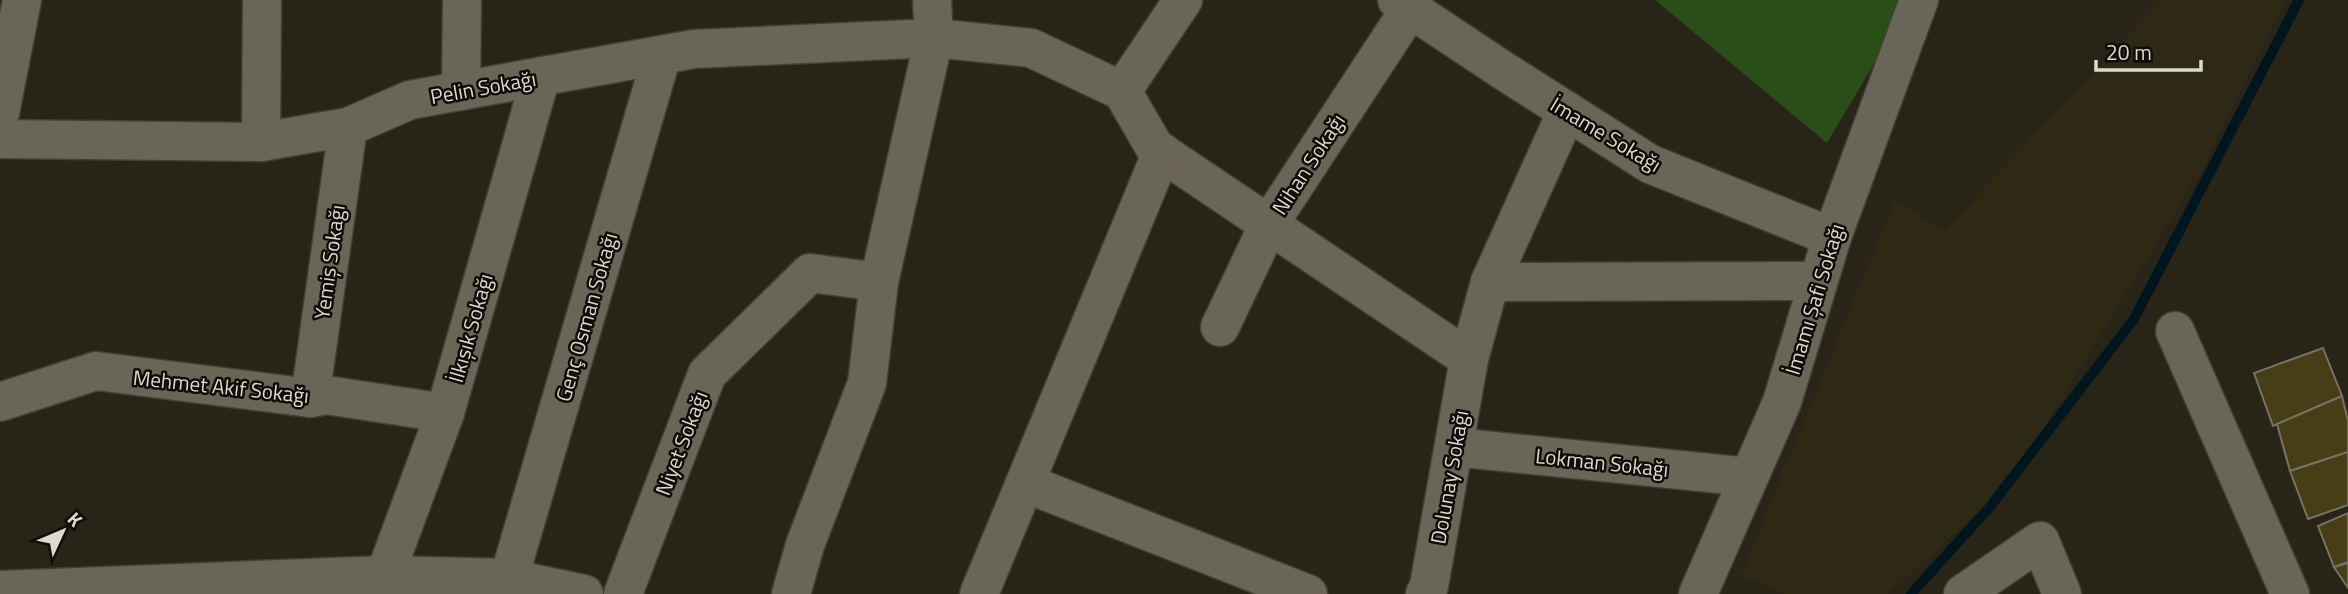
<svg xmlns="http://www.w3.org/2000/svg" width="2348" height="594" viewBox="0 0 2348 594" font-family="'Titillium Web',sans-serif">
<style>
.built{fill:#2e2915}
.green{fill:#2a4e18}
.lines{fill:none;stroke-linecap:round;stroke-linejoin:round}
.stream{stroke:#00161f;stroke-width:10}
.building{fill:#473d16;stroke:#767363;stroke-width:2}
.street-casing{stroke:#413e34;stroke-width:41}
.secondary-casing{stroke:#413e34;stroke-width:41}
.street{stroke:#6a6657;stroke-width:38}
.secondary{stroke:#6a6657;stroke-width:38}
.labels{text-anchor:middle;dominant-baseline:central;stroke-width:5;stroke-linejoin:round;paint-order:stroke}
.street-label{font-size:21px;fill:#dbd9d0;stroke:#0f0d08}
</style>
<rect width="100%" height="100%" fill="#282417"/>
<!-- built -->
<path class="built" d="M2162 0H2285L2200 172 2010 483 1888 594H1784L1741 575 1895 200 1944 231Z"/>
<!-- green -->
<path class="green" d="M1655 0H1912L1827 143Z"/>
<g class="lines">
<!-- stream -->
<path class="stream" d="M1911 594 1989 508 2134 319 2299 0"/>
</g>
<!-- building -->
<g class="building">
<path d="M2323 348 2342 396 2273 426 2254 373Z"/>
<path d="M2342 396 2348 421V452L2290 471 2277 424Z"/>
<path d="M2348 452V505L2308 519 2290 471Z"/>
<path d="M2348 513V562L2334 567 2318 526Z"/>
<path d="M2348 563V588L2334 567Z"/>
</g>
<g class="lines">
<defs>
<g id="street">
<path d="M1397 0 1504 71 1650 164 1832 237"/>
<path d="M461 91 462 0"/>
<path d="M1122 91 1183 0"/>
<path d="M0 113 22 0"/>
<path d="M0 139 261 142 348 127 410 100 694 49 934 38 932 0"/>
<path d="M261 142 262 0"/>
<path d="M1490 282 1567 111"/>
<path d="M1220 327 1269 224 1410 9"/>
<path d="M2175 331 2290 594"/>
<path d="M310 398 348 127"/>
<path d="M0 402 96 371 310 398 326 395 445 413"/>
<path d="M1454 447 1749 477"/>
<path d="M1025 483 1308 594"/>
<path d="M385 575 445 413 541 76"/>
<path d="M509 578 662 55"/>
<path d="M623 594 707 374 810 273 879 282"/>
<path d="M791 594 805 545 867 383 879 282 934 38 1031 48 1122 91 1155 148 1469 359 1490 282 1818 281"/>
<path d="M979 594 1162 152"/>
<path d="M1425 594 1429 586 1469 359"/>
<path d="M1698 594 1782 402 1832 237 1919 0"/>
<path d="M1963 594 2040 541 2062 594"/>
</g>
<path id="secondary" d="M0 590 385 575 509 578 584 594"/>
</defs>
<!-- street casing -->
<use href="#street" class="street-casing"/>
<!-- secondary casing -->
<use href="#secondary" class="secondary-casing"/>
<!-- street -->
<use href="#street" class="street"/>
<!-- secondary -->
<use href="#secondary" class="secondary"/>
</g>
<g class="labels">
<!-- street labels -->
<g class="street-label">
<text transform="translate(483 87) rotate(-10)">Pelin Sokağı</text>
<text transform="translate(1606 134) rotate(31)">İmame Sokağı</text>
<text transform="translate(1308 164) rotate(-57)">Nihan Sokağı</text>
<text transform="translate(329 262) rotate(-82)">Yemiş Sokağı</text>
<text transform="translate(1814 299) rotate(-73)">İmamı Şafi Sokağı</text>
<text transform="translate(586 317) rotate(-74)">Genç Osman Sokağı</text>
<text transform="translate(470 328) rotate(-74)">İlkışık Sokağı</text>
<text transform="translate(221 386) rotate(6)">Mehmet Akif Sokağı</text>
<text transform="translate(681 443) rotate(-69)">Niyet Sokağı</text>
<text transform="translate(1602 462) rotate(6)">Lokman Sokağı</text>
<text transform="translate(1449 477) rotate(-80)">Dolunay Sokağı</text>
</g>
</g>
<!-- north arrow -->
<g transform="translate(63 531) rotate(46)" stroke="#0f0d08" stroke-width="5" paint-order="stroke">
<path d="M0-5L12 26L0 18L-12 26Z" fill="#dbd9d0"/>
<text y="-10" font-size="19" font-weight="bold" text-anchor="middle" fill="#dbd9d0">K</text>
</g>
<!-- scale -->
<path d="M2096 60v10h105v-10" fill="none" stroke="#dbd9d0" stroke-width="3.5"/>
<text x="2106" y="60" font-size="21" fill="#dbd9d0" stroke="#0f0d08" stroke-width="5" paint-order="stroke">20 m</text>
</svg>
